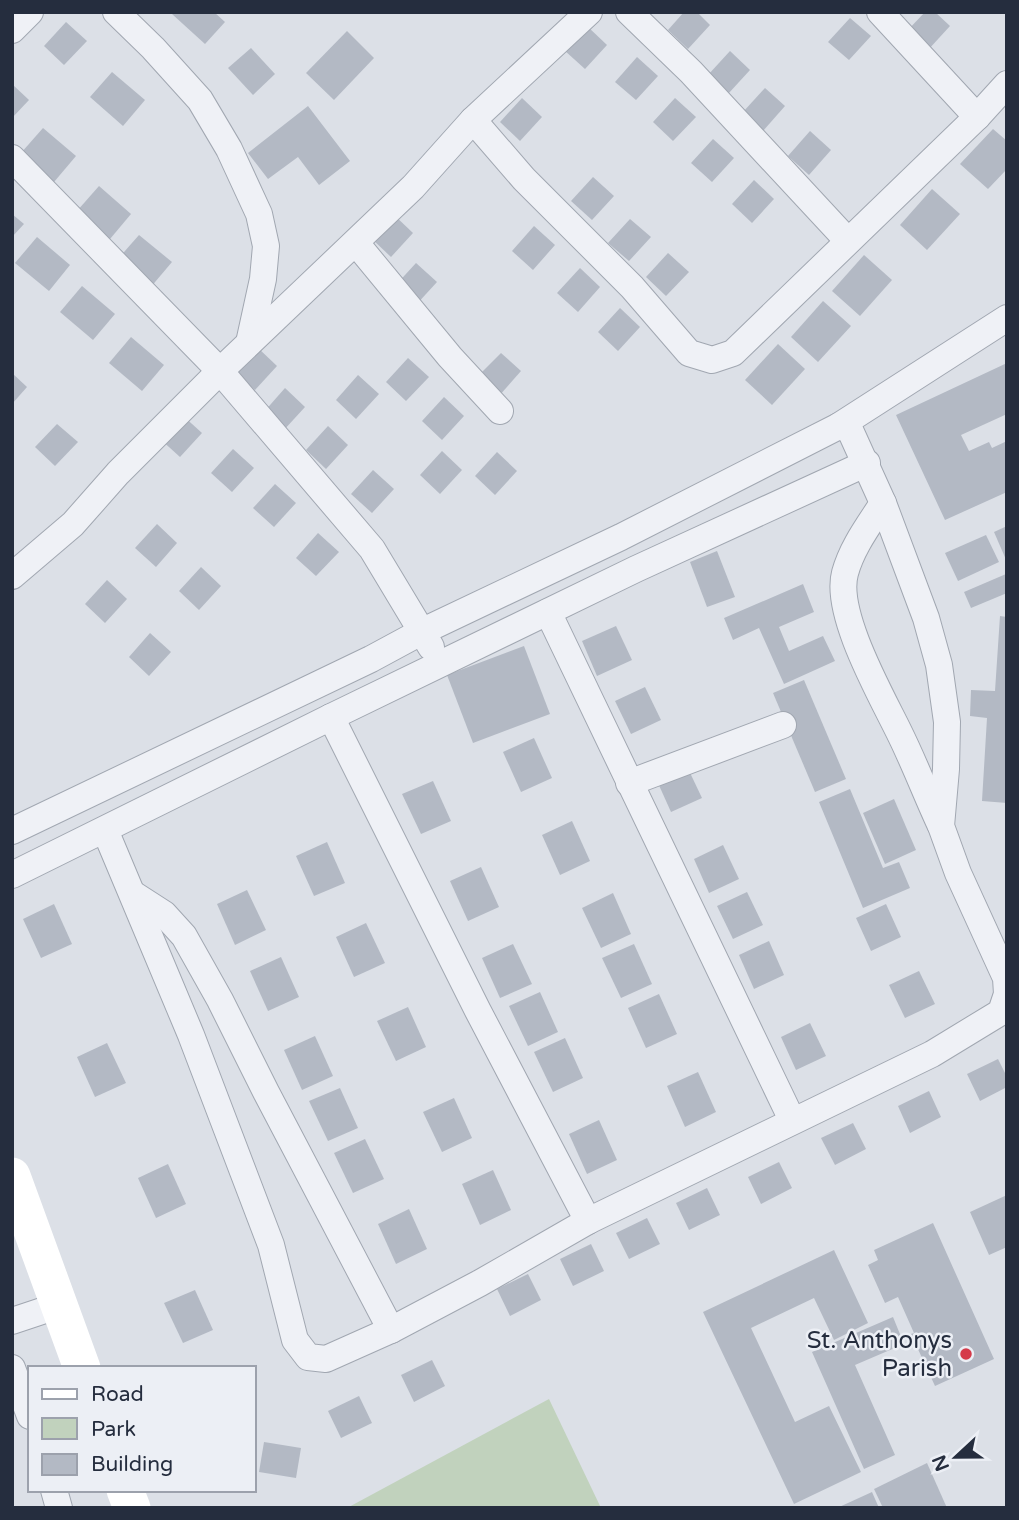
<svg xmlns="http://www.w3.org/2000/svg" width="1019" height="1520" viewBox="0 0 1019 1520" font-family="'Varela Round',sans-serif">
<style>
.green{fill:#c1d2bd}
.building{fill:#b3b9c4}
.lines{fill:none;stroke-linecap:round;stroke-linejoin:round}
.street-casing{stroke:#a1a7b1;stroke-width:28}
.street{stroke:#eff1f6;stroke-width:26}
.secondary{stroke:#fff;stroke-width:37}
.poi-dot{fill:#d53949;stroke:#eceff5;stroke-width:2.5}
.labels{text-anchor:middle;dominant-baseline:central;stroke-width:5;stroke-linejoin:round;paint-order:stroke}
.poi-label{font-size:24px;fill:#252d3e;stroke:#eceff5;text-anchor:end}
</style>
<rect width="100%" height="100%" fill="#dce0e7"/>
<!-- green -->
<path class="green" d="M549 1399 601 1508H347Z"/>
<!-- building -->
<g class="building">
<path d="M173 12H214L225 22 205 44 172 14Z"/>
<path d="M684 12H697L710 25 688 49 668 30Z"/>
<path d="M925 12H935L950 26 928 50 907 31Z"/>
<path d="M850 18 871 36 849 60 828 42Z"/>
<path d="M66 22 87 41 64 65 44 46Z"/>
<path d="M587 26 607 45 585 69 564 50Z"/>
<path d="M347 31 374 58 334 100 306 73Z"/>
<path d="M251 48 275 74 253 95 228 68Z"/>
<path d="M730 51 750 70 728 94 708 75Z"/>
<path d="M637 57 658 76 636 100 615 82Z"/>
<path d="M112 72 145 100 123 126 90 97Z"/>
<path d="M12 84 29 100 12 118Z"/>
<path d="M765 88 785 106 763 131 743 112Z"/>
<path d="M522 98 542 117 520 141 500 122Z"/>
<path d="M675 98 696 117 673 141 653 122Z"/>
<path d="M308 106 350 161 319 185 298 157 268 179 248 153Z"/>
<path d="M43 128 76 156 54 182 21 153Z"/>
<path d="M993 129 1007 141V169L988 189 960 164Z"/>
<path d="M810 131 831 150 809 175 788 156Z"/>
<path d="M713 139 734 158 712 182 691 163Z"/>
<path d="M593 177 614 196 592 220 571 201Z"/>
<path d="M754 180 774 199 752 223 732 204Z"/>
<path d="M99 186 131 214 110 239 77 211Z"/>
<path d="M932 189 960 214 927 250 900 225Z"/>
<path d="M12 214 24 224 12 237Z"/>
<path d="M393 214 413 233 391 257 371 238Z"/>
<path d="M630 219 651 237 629 261 608 243Z"/>
<path d="M534 226 555 245 533 270 512 251Z"/>
<path d="M139 235 172 262 150 288 117 260Z"/>
<path d="M37 237 70 265 49 291 15 263Z"/>
<path d="M668 253 689 272 666 296 646 277Z"/>
<path d="M864 255 892 280 860 316 832 291Z"/>
<path d="M416 263 437 282 415 306 394 287Z"/>
<path d="M580 268 600 287 578 312 557 293Z"/>
<path d="M82 286 115 314 93 340 60 312Z"/>
<path d="M823 301 851 326 818 362 791 337Z"/>
<path d="M620 308 640 327 618 351 598 332Z"/>
<path d="M131 337 164 365 142 391 109 363Z"/>
<path d="M778 344 805 369 772 405 745 380Z"/>
<path d="M257 347 277 366 255 390 234 371Z"/>
<path d="M501 353 521 371 499 396 478 376Z"/>
<path d="M408 358 429 377 406 401 386 382Z"/>
<path d="M1007 363V414L961 435 969 451 989 442 992 448 1007 441V492L945 520 896 415Z"/>
<path d="M12 373 27 387 12 404Z"/>
<path d="M358 375 379 394 356 419 336 400Z"/>
<path d="M285 388 305 407 283 431 263 413Z"/>
<path d="M444 397 464 416 442 440 422 421Z"/>
<path d="M181 414 202 433 180 457 159 438Z"/>
<path d="M57 424 78 442 55 466 35 447Z"/>
<path d="M328 426 348 445 326 469 306 450Z"/>
<path d="M233 449 254 468 232 492 211 473Z"/>
<path d="M442 451 462 470 440 494 420 475Z"/>
<path d="M497 452 517 471 495 495 475 476Z"/>
<path d="M373 470 394 489 372 513 351 494Z"/>
<path d="M275 484 296 503 274 527 253 508Z"/>
<path d="M157 524 177 543 156 567 135 548Z"/>
<path d="M1007 526V562L994 532Z"/>
<path d="M318 533 339 552 316 576 296 558Z"/>
<path d="M986 535 999 562 958 581 945 553Z"/>
<path d="M717 551 735 597 707 607 690 562Z"/>
<path d="M201 567 221 586 199 610 179 591Z"/>
<path d="M1006 574 1007 593 971 608 964 592Z"/>
<path d="M107 580 127 599 105 623 85 604Z"/>
<path d="M803 584 814 612 779 627 789 651 823 636 835 661 784 684 759 628 733 640 724 618Z"/>
<path d="M1000 616 1007 617V803L982 801 987 718 970 716 971 690 995 691Z"/>
<path d="M616 626 632 660 597 676 582 641Z"/>
<path d="M150 633 171 652 149 676 129 657Z"/>
<path d="M524 646 550 714 473 743 447 675Z"/>
<path d="M804 680 846 779 815 792 773 693Z"/>
<path d="M645 687 661 720 631 734 615 701Z"/>
<path d="M534 738 552 778 521 792 503 752Z"/>
<path d="M683 758 702 798 671 812 653 772Z"/>
<path d="M433 781 451 821 421 834 402 794Z"/>
<path d="M850 789 883 868 899 862 910 888 863 908 819 802Z"/>
<path d="M894 799 916 850 885 864 863 813Z"/>
<path d="M572 821 590 861 560 875 542 835Z"/>
<path d="M327 842 345 883 314 896 296 856Z"/>
<path d="M723 845 739 879 709 893 694 859Z"/>
<path d="M481 867 499 907 468 921 450 881Z"/>
<path d="M247 890 266 930 235 945 217 904Z"/>
<path d="M747 892 763 925 733 939 717 906Z"/>
<path d="M613 893 631 934 601 948 582 908Z"/>
<path d="M54 904 72 944 41 958 23 919Z"/>
<path d="M886 904 901 937 871 951 856 918Z"/>
<path d="M366 923 385 963 354 977 336 937Z"/>
<path d="M769 941 784 975 754 989 739 955Z"/>
<path d="M513 944 532 984 500 998 482 958Z"/>
<path d="M634 944 652 984 621 998 602 958Z"/>
<path d="M281 957 299 997 268 1011 250 971Z"/>
<path d="M919 971 935 1004 905 1018 889 985Z"/>
<path d="M540 992 558 1032 528 1046 509 1006Z"/>
<path d="M659 994 677 1034 646 1048 628 1008Z"/>
<path d="M408 1007 426 1047 396 1061 377 1021Z"/>
<path d="M810 1023 826 1056 796 1070 781 1037Z"/>
<path d="M315 1036 333 1076 302 1090 284 1050Z"/>
<path d="M565 1038 583 1078 553 1092 534 1052Z"/>
<path d="M107 1043 126 1083 95 1097 77 1057Z"/>
<path d="M998 1059 1007 1077V1087L980 1101 967 1074Z"/>
<path d="M698 1072 716 1112 685 1127 667 1086Z"/>
<path d="M340 1088 358 1128 328 1141 309 1101Z"/>
<path d="M929 1091 941 1117 910 1133 898 1106Z"/>
<path d="M454 1098 472 1138 442 1152 423 1112Z"/>
<path d="M599 1120 617 1160 587 1174 569 1134Z"/>
<path d="M853 1123 866 1149 835 1165 821 1138Z"/>
<path d="M365 1139 384 1179 353 1193 334 1153Z"/>
<path d="M779 1162 792 1188 761 1204 748 1177Z"/>
<path d="M168 1164 186 1204 156 1218 138 1178Z"/>
<path d="M493 1170 511 1210 480 1225 462 1184Z"/>
<path d="M707 1188 720 1215 689 1230 676 1203Z"/>
<path d="M1007 1195V1247L989 1255 970 1212Z"/>
<path d="M409 1209 427 1249 396 1264 378 1224Z"/>
<path d="M647 1218 660 1244 629 1259 616 1233Z"/>
<path d="M933 1223 994 1359 935 1386 911 1334 914 1333 898 1297 885 1303 868 1265 878 1260 874 1250Z"/>
<path d="M591 1244 604 1271 573 1286 560 1259Z"/>
<path d="M834 1250 868 1323 834 1340 814 1298 751 1328 795 1422 829 1406 861 1472 794 1504 703 1312Z"/>
<path d="M528 1274 541 1300 510 1316 497 1289Z"/>
<path d="M195 1290 213 1330 183 1343 164 1303Z"/>
<path d="M893 1317 904 1344 855 1365 895 1455 864 1469 812 1352Z"/>
<path d="M432 1360 445 1386 414 1402 401 1375Z"/>
<path d="M359 1396 372 1423 341 1438 328 1411Z"/>
<path d="M264 1442 301 1448 296 1478 259 1472Z"/>
<path d="M927 1463 947 1508H883L874 1489Z"/>
<path d="M872 1492 879 1508H837Z"/>
</g>
<g class="lines">
<defs>
<g id="street">
<path d="M116 12 153 48 200 100 229 149 259 214 266 246 263 279 249 343"/>
<path d="M629 12 691 72 848 241"/>
<path d="M880 12 977 117"/>
<path d="M12 30 30 12"/>
<path d="M473 120 524 179 632 287 689 353 712 360 733 353 977 117 1007 84"/>
<path d="M12 158 220 371 372 549 431 647"/>
<path d="M356 243 450 357 500 411"/>
<path d="M883 503C869 525 852 547 845 573 834 613 881 695 899 732 914 762 926 794 940 824"/>
<path d="M12 576 73 524 118 473 220 371 413 187 473 120 589 12"/>
<path d="M548 612 792 1120"/>
<path d="M331 717 478 1011 588 1221"/>
<path d="M629 783 783 725"/>
<path d="M105 830 191 1035 271 1245 295 1340 308 1357 326 1359 391 1330 480 1283 588 1221 932 1054 1001 1012 1007 994 1006 978 958 873 941 826 946 769 947 722 939 665 926 618 883 503 850 430 839 426"/>
<path d="M12 831 371 659 421 632 621 537 839 426 1007 318"/>
<path d="M12 875 331 717 636 569 867 463"/>
<path d="M133 894 164 914 184 936 220 1000 266 1092 391 1330"/>
<path d="M12 1321 60 1305"/>
<path d="M12 1368 30 1416"/>
<path d="M54 1490 59 1508"/>
</g>
</defs>
<!-- street casing -->
<use href="#street" class="street-casing"/>
<!-- street -->
<use href="#street" class="street"/>
<!-- secondary -->
<g class="secondary">
<path d="M12 1176 82 1368"/>
<path d="M125 1490 132 1508"/>
</g>
</g>
<!-- markers -->
<circle class="poi-dot" cx="966" cy="1354" r="7"/>
<g class="labels">
<!-- poi labels -->
<g class="poi-label">
<text x="952" y="1340">St. Anthonys<tspan x="952" dy="28">Parish</tspan></text>
</g>
</g>
<!-- border -->
<rect width="1019" height="1520" fill="none" stroke="#252d3e" stroke-width="28"/>
<!-- legend -->
<rect x="28" y="1366" width="228" height="126" fill="#eceff5" stroke="#9ca1ac" stroke-width="2"/>
<rect x="42" y="1389" width="35" height="10" fill="#ffffff" stroke="#9ca1ac" stroke-width="2"/>
<text x="91" y="1401" font-size="21" fill="#252d3e">Road</text>
<rect x="42" y="1418" width="35" height="21" fill="#c1d2bd" stroke="#9ca1ac" stroke-width="2"/>
<text x="91" y="1436" font-size="21" fill="#252d3e">Park</text>
<rect x="42" y="1454" width="35" height="21" fill="#b3b9c4" stroke="#9ca1ac" stroke-width="2"/>
<text x="91" y="1471" font-size="21" fill="#252d3e">Building</text>
<!-- north arrow -->
<g transform="translate(956 1457) rotate(248)" stroke="#eceff5" stroke-width="5" paint-order="stroke">
<path d="M0-5L12 26L0 18L-12 26Z" fill="#252d3e"/>
<text y="-10" font-size="19" font-weight="bold" text-anchor="middle" fill="#252d3e">N</text>
</g>
</svg>
